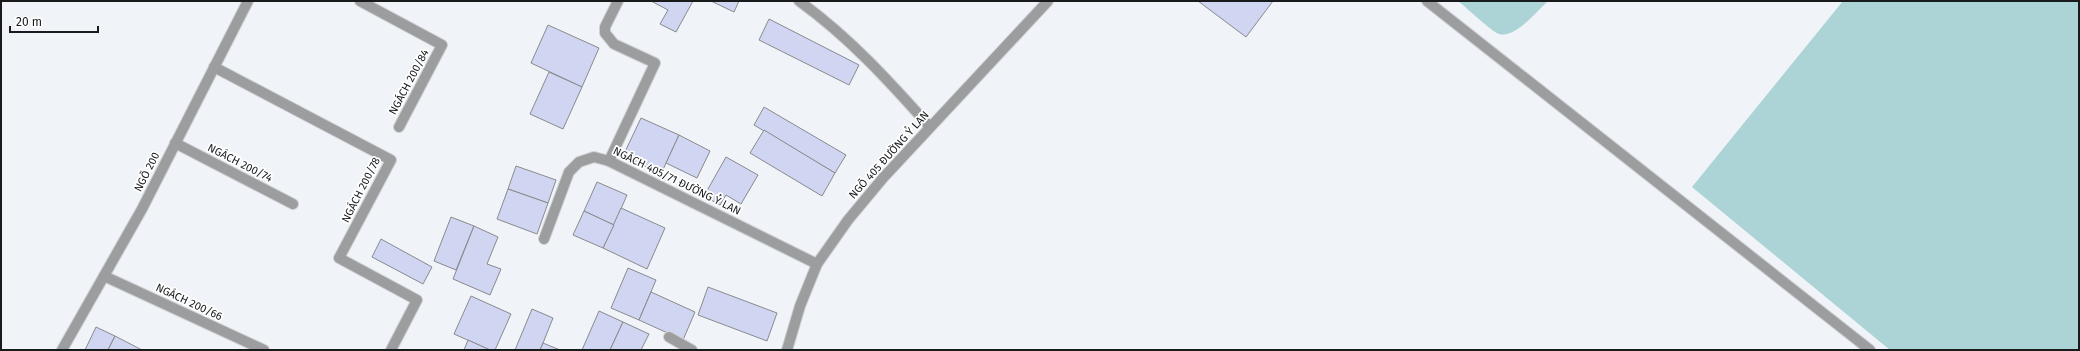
<svg xmlns="http://www.w3.org/2000/svg" width="2080" height="351" viewBox="0 0 2080 351" font-family="'Fira Sans',sans-serif">
<style>
.water{fill:#acd3d6}
.building{fill:#d0d5f2;stroke:#898a8e}
.lines{fill:none;stroke-linecap:round;stroke-linejoin:round}
.minor-casing{stroke:#ced0d4;stroke-width:12}
.minor{stroke:#9b9d9e;stroke-width:10}
.labels{text-anchor:middle;dominant-baseline:central;stroke-width:3.5;stroke-linejoin:round;paint-order:stroke}
.street-label{font-size:11px;fill:#191a1b;stroke:#fff}
</style>
<rect width="100%" height="100%" fill="#f0f3f7"/>
<!-- water -->
<g class="water">
<path d="M1458 1H1548C1537 11 1515 39 1499 34 1492 32 1466 7 1458 1Z"/>
<path d="M1843 1H2079V350H1890L1692 187Z"/>
</g>
<!-- building -->
<g class="building">
<path d="M651 1H693L676 32 660 24 668 10Z"/>
<path d="M711 1H739L734 12Z"/>
<path d="M1198 1H1273L1246 37Z"/>
<path d="M769 19 859 65 849 85 759 40Z"/>
<path d="M548 25 599 48 582 87 531 63Z"/>
<path d="M549 72 582 87 563 129 530 114Z"/>
<path d="M764 107 846 155 835 173 754 125Z"/>
<path d="M641 118 679 135 661 174 623 156Z"/>
<path d="M764 130 835 173 822 196 750 153Z"/>
<path d="M679 135 710 151 697 178 666 163Z"/>
<path d="M726 157 758 175 741 204 726 195 720 205 704 196Z"/>
<path d="M516 166 556 180 548 203 508 189Z"/>
<path d="M597 182 627 195 614 225 584 211Z"/>
<path d="M508 189 548 203 537 234 497 219Z"/>
<path d="M621 208 665 228 647 269 603 248Z"/>
<path d="M584 211 614 225 603 248 573 235Z"/>
<path d="M451 217 474 226 456 270 434 261Z"/>
<path d="M474 226 498 237 487 264 501 269 490 295 453 279Z"/>
<path d="M381 239 432 267 423 284 372 257Z"/>
<path d="M628 268 656 280 639 320 611 308Z"/>
<path d="M708 287 777 313 767 341 698 315Z"/>
<path d="M651 292 695 312 683 340 639 320Z"/>
<path d="M471 296 511 314 495 350H490L454 334Z"/>
<path d="M532 309 553 318 543 343 540 350H515Z"/>
<path d="M599 311 623 322 610 350H582Z"/>
<path d="M623 322 649 334 641 350H610Z"/>
<path d="M96 327 115 336 108 350H85Z"/>
<path d="M115 336 142 350H108Z"/>
<path d="M468 340 490 350H464Z"/>
<path d="M543 343 560 350H540Z"/>
</g>
<g class="lines">
<defs>
<g id="minor">
<path d="M360 1 442 45 399 127"/>
<path d="M799 1C849 37 889 81 930 127"/>
<path d="M1427 1 1870 350"/>
<path d="M214 67 391 160 339 258 417 300 391 350"/>
<path d="M175 143 293 204"/>
<path d="M609 161 655 63 614 44 605 33V27L618 1"/>
<path d="M544 239 569 172 579 162 594 157 609 161 817 264"/>
<path d="M104 276 264 350"/>
<path d="M669 337 692 350"/>
<path d="M62 350 142 209 248 1"/>
<path d="M787 350 800 306 817 264 848 220 883 178 1048 1"/>
</g>
</defs>
<!-- minor casing -->
<use href="#minor" class="minor-casing"/>
<!-- minor -->
<use href="#minor" class="minor"/>
</g>
<g class="labels">
<!-- street labels -->
<g class="street-label">
<text transform="translate(409 82) rotate(-62)">NGÁCH 200/84</text>
<text transform="translate(889 155) rotate(-48)">NGÕ 405 ĐƯỜNG Ỷ LAN</text>
<text transform="translate(240 163) rotate(27)">NGÁCH 200/74</text>
<text transform="translate(147 172) rotate(-63)">NGÕ 200</text>
<text transform="translate(677 181) rotate(26)">NGÁCH 405/71 ĐƯỜNG Ỷ LAN</text>
<text transform="translate(361 190) rotate(-63)">NGÁCH 200/78</text>
<text transform="translate(189 302) rotate(25)">NGÁCH 200/66</text>
</g>
</g>
<!-- border -->
<rect width="2080" height="351" fill="none" stroke="#191a1b" stroke-width="4"/>
<!-- scale -->
<path d="M10 26v6h88v-6" fill="none" stroke="#191a1b" stroke-width="2"/>
<text x="16" y="26" font-size="12" fill="#191a1b" stroke="#ffffff" stroke-width="3" paint-order="stroke">20 m</text>
</svg>
